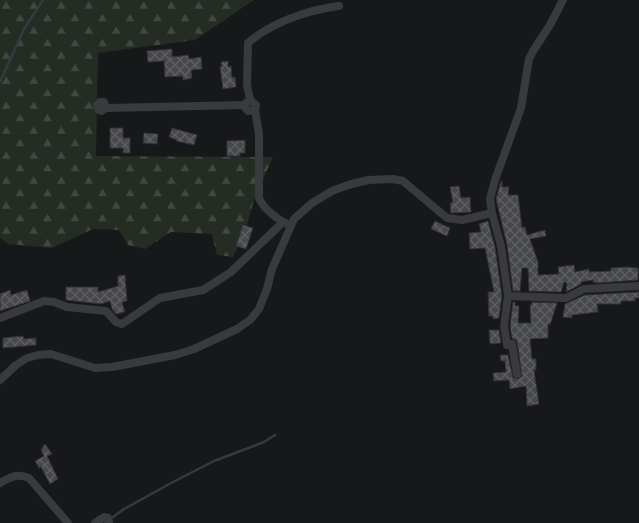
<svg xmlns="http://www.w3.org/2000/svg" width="639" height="523" viewBox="0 0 639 523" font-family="Mulish,sans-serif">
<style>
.forest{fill:url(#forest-firs)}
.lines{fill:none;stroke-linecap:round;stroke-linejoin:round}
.stream{stroke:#313b41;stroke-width:2.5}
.building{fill:url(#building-cross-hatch);stroke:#323235}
.minor{stroke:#393a3e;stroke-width:8}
</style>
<defs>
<pattern id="forest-firs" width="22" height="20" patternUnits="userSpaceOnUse" patternTransform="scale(1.25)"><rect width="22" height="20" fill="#242c24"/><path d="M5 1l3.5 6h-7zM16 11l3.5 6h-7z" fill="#414842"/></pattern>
<pattern id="building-cross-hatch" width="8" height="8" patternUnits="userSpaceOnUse" patternTransform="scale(1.25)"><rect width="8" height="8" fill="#47484c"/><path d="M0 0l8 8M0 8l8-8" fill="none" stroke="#5f6064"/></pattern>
</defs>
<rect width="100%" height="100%" fill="#171819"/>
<!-- forest -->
<path class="forest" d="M0 0H254L195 40 98 53 96 156 273 157 255 197 244 235 233 257 217 255 212 234 171 232 145 249 128 245 119 230 93 229 52 248 8 244 0 238Z"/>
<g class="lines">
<!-- stream -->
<g class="stream">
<path d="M0 82 24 29 43 0"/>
<path d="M105 523 124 509 173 482 214 461 264 442 275 435"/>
</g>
</g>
<!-- building -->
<g class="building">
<path d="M172 49V57L188 55 189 59 201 57 202 69 191 70 192 78 183 80V76L165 77 164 61 148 62 147 51Z"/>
<path d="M228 61V67L231 66 232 78 235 77 236 87 223 89 220 67H222L221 62Z"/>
<path d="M110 128H123V138H130V153H123V148H110Z"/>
<path d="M172 128 197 135 194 145 176 141 177 140 169 137Z"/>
<path d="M144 133 158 134 157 144 143 143Z"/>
<path d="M245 140V153H240V156H227V141Z"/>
<path d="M501 181H502V187H509L508 195H518L522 228 525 227 527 235 545 230 546 236 530 239 538 262V275L559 274 558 267 574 265 575 272 589 269V272L611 271V268L626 267 638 268V280L597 283 593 282V280L581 282V284L566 292 567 283 564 282 561 292 529 291 528 268H522L520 291H513L507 245 496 199Z"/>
<path d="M459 186 461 198 470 197 471 212 451 213 450 203H453L450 187Z"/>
<path d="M435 221 450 228 447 236 431 229Z"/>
<path d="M488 221 495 247 502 296 499 318 493 319V316H489L488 292H494L485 248 470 249 469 233 481 232 479 224Z"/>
<path d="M243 225 253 228 246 249 236 246Z"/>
<path d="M125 275 127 301 122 302 125 312 116 314 112 309 110 301 101 304 66 300V287H98V292L118 286V276Z"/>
<path d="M10 290 11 295 27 290 30 301 0 311V294Z"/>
<path d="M639 292V298H635V301H621V304H597L598 312 572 315V318L563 317 565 304 585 295Z"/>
<path d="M513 302H515V306H519L518 323H531L530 305 532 304V302L557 303 550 325 548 324V338L530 339 532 359H536V370H534L539 404 527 406 526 386 510 389 509 380 494 381 493 373 506 372 505 361H501L500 355H508L513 378 518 379 522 376 517 341 512 338 510 326Z"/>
<path d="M489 330H499L501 343 490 344Z"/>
<path d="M23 336 24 339 36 338V345L3 348V338Z"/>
<path d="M45 444 52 454 47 456 58 479 50 484 41 467 39 468 35 461 44 456 41 450Z"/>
</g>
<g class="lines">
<!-- minor -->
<g class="minor">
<path d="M250 100 247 85 248 43C272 22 308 10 339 6"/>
<path d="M106 108 104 102H100L97 105 98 109 101 111 106 108 245 105"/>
<path d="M255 110 248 111 245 107 246 103 250 100 256 105 255 110 259 134V198C264 210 276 218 287 224"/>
<path d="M508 296 566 298 584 289 639 286"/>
<path d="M0 318 44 301 54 302 67 307 106 311 116 322 122 324 160 298 203 290 211 285 231 272 283 222"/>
<path d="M517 374 512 344 507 345 504 326 508 296 501 246 492 213 490 199 495 180 521 108 529 59 533 51 550 25 563 0"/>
<path d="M0 380 16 365 27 358 38 355 51 354 95 368 112 367 175 355 194 349 237 329 250 320 259 309 267 289 272 269 294 219 312 203 332 191 348 185 368 180 393 179 403 181 447 218 462 220 492 213"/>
<path d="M0 483C11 477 17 473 29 478L68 523"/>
<path d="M95 523 104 517 108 518 109 523"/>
</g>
</g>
</svg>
